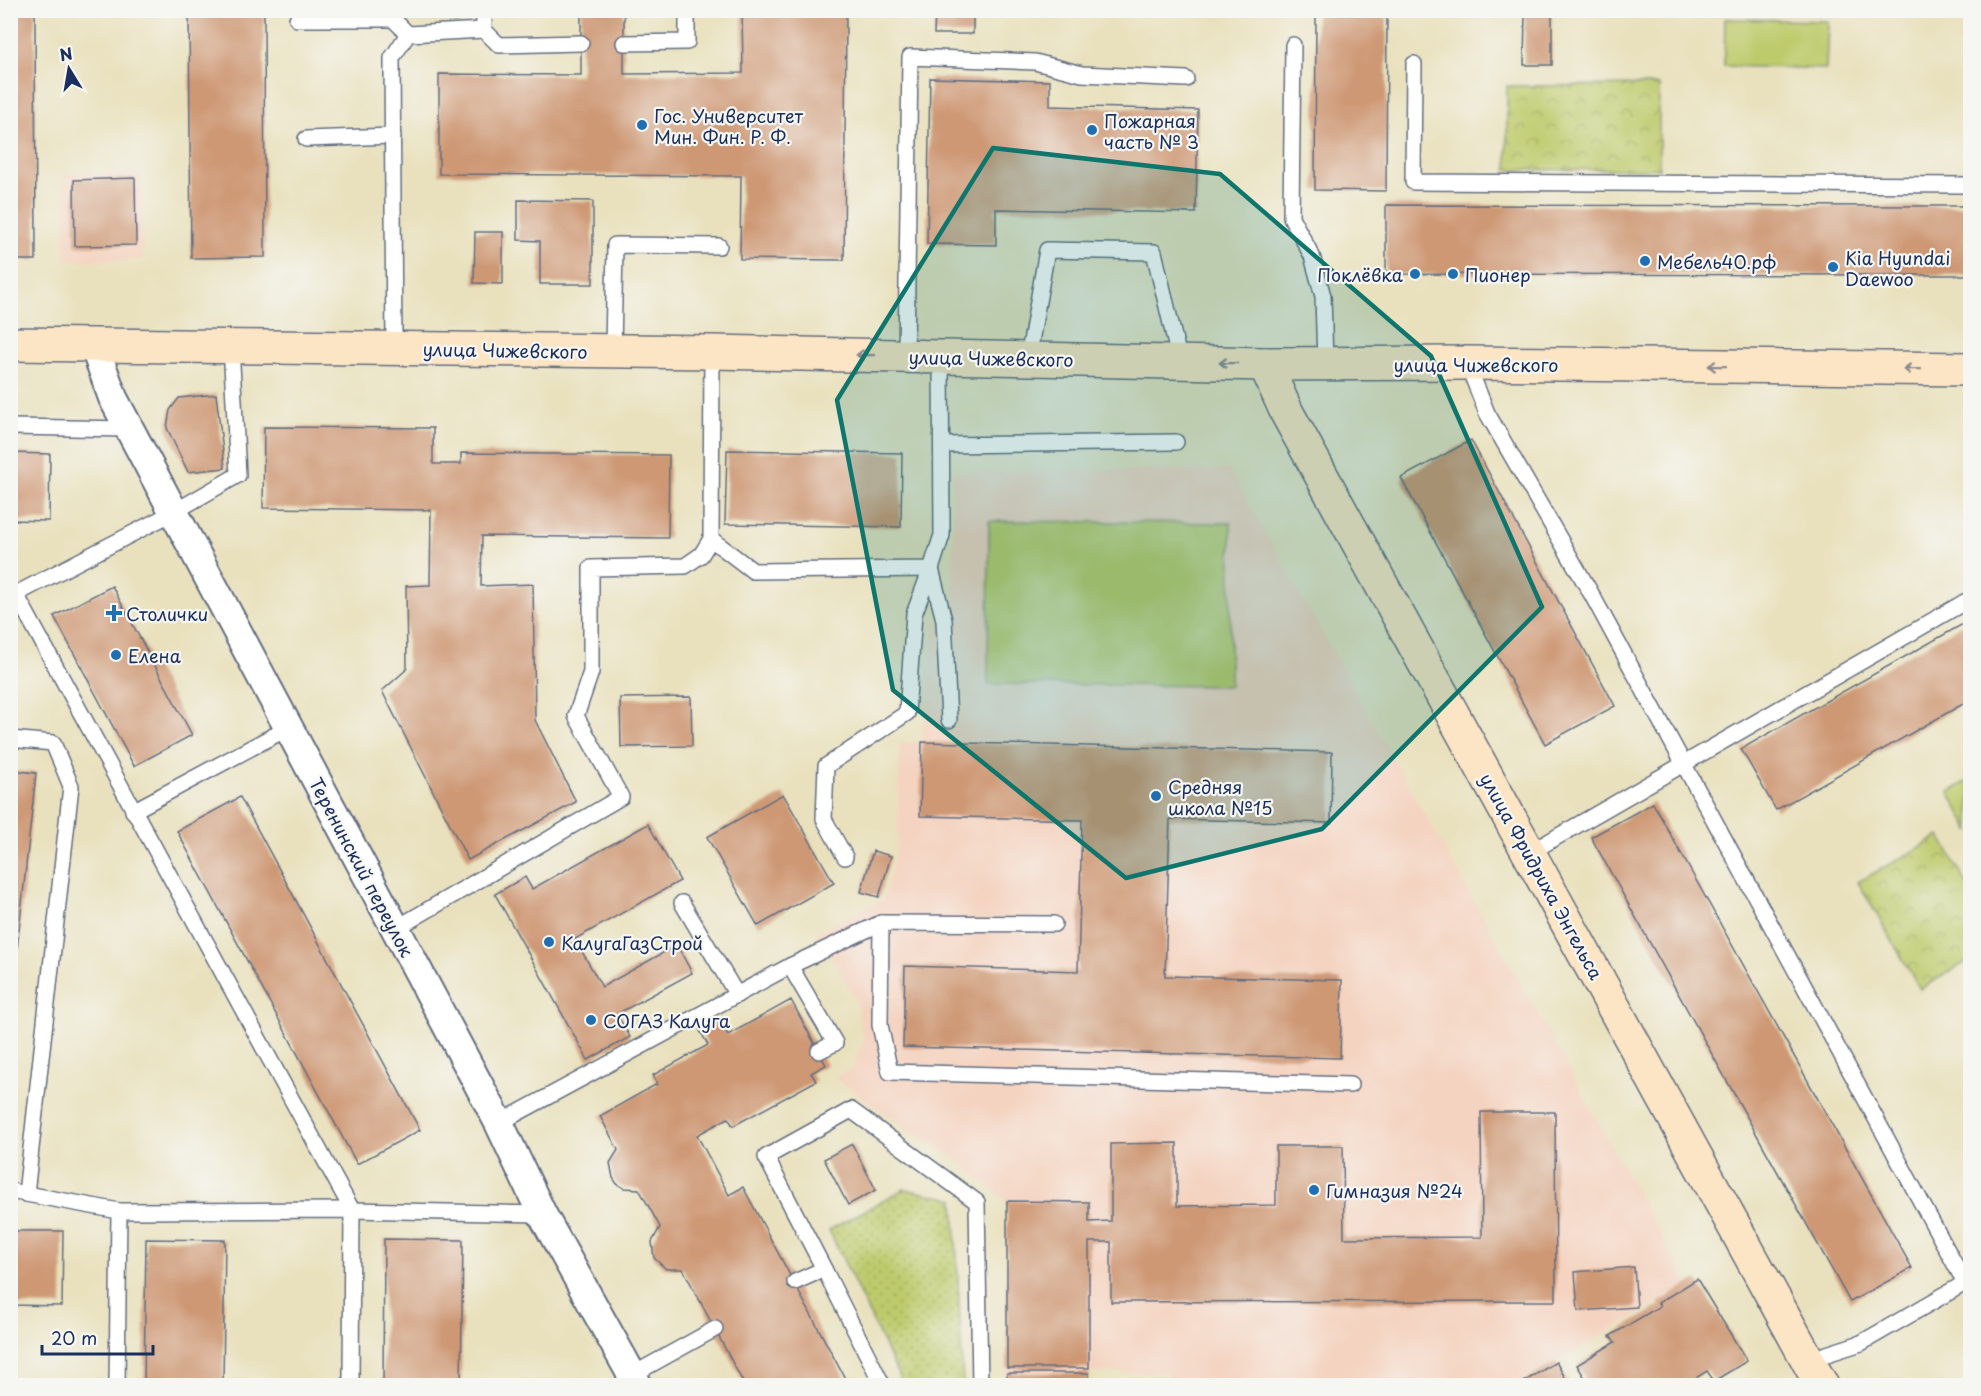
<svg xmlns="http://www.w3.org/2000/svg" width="1981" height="1396" viewBox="0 0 1981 1396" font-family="'Playpen Sans',sans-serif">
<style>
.built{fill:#f4d3c0}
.grass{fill:url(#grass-dots);stroke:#6c7d65;stroke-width:1.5}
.park{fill:url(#park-crowns);stroke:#6c7d65;stroke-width:1.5}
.pitch{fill:#becb6c;stroke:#6c7d65;stroke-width:1.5}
.building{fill:#ce9874}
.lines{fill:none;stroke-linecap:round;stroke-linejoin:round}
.lane-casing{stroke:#636d80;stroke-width:18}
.street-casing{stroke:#636d80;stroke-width:32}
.secondary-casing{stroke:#636d80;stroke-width:36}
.lane{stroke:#fff;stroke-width:15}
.street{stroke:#fff;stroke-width:28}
.secondary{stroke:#fce5c4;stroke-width:33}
.oneway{stroke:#8c8a91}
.marked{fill:#0f766e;fill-opacity:0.2;stroke:#0f766e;stroke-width:4.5;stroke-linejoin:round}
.poi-dot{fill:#1f6fb2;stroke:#f6f6f2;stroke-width:2}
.labels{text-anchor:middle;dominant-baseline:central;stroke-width:4.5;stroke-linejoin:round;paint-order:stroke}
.poi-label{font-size:18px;fill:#1b2f5e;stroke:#f6f6f2;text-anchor:start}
.street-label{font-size:18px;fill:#1b2f5e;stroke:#f6f6f2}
</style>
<defs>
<pattern id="grass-dots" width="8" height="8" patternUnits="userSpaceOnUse" patternTransform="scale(1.5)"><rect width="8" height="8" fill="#becb6c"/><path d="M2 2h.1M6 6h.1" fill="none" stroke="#9aa55c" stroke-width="1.8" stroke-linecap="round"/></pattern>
<pattern id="park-crowns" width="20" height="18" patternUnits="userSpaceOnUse" patternTransform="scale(1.5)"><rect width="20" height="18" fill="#becb6c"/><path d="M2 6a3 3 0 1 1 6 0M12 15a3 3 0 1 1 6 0" fill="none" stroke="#9aa55c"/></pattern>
</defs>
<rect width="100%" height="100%" fill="#f6f6f2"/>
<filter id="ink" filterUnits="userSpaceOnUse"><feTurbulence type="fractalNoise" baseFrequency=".0167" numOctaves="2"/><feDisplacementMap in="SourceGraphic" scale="12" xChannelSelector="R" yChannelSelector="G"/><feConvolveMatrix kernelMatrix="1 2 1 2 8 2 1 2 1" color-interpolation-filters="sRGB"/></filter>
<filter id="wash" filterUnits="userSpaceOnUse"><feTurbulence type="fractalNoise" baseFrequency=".008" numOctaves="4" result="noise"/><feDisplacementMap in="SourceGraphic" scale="24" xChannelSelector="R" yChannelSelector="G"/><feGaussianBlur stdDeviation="1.35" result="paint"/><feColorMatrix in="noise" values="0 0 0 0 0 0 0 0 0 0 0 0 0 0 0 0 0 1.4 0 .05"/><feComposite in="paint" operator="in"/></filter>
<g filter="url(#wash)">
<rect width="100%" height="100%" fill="#e9e1be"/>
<!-- built -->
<g class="built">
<path d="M141 173 143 260 66 261 64 174Z"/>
<path d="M1229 469 1538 1014 1688 1285 1517 1385 1167 1386V1372L1007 1373V1201L952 1156 908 1129 833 1077 852 1069 864 1041 855 997 817 933 884 899 897 847 900 744 922 742 935 622 954 618 952 472Z"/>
</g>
<!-- grass -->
<path class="grass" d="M904 1189 954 1199 963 1385H903L829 1230Z"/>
<!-- park -->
<g class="park">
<path d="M1659 85V169L1507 170V86Z"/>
<path d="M1940 836 1970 889V960L1920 989 1858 882Z"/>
</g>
<!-- pitch -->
<g class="pitch">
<path d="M1725 19 1828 21 1826 69 1724 66Z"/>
<path d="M989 521 1231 523 1230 686 988 684Z"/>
<path d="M1970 780V831L1949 792Z"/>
</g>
<g id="blocks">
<!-- building -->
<g class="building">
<path d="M10 10H35L36 260H10Z"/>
<path d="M189 10H264L265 257 191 258Z"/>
<path d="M581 10H624V74L743 73 742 10H846L844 260 740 259 741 176 439 174V74L581 75Z"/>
<path d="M935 11 973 12V34H934Z"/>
<path d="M1525 13H1552V65H1524Z"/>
<path d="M1316 14 1387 15 1386 191 1315 190Z"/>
<path d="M930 78 1050 81V106L1198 110 1196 213 996 209V245L927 244Z"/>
<path d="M135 178 136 245 75 246 74 180Z"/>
<path d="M518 200 593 201V284H540V241L518 240Z"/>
<path d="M1386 205 1970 206V275L1386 274Z"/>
<path d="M475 232H503V284L474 283Z"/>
<path d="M216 394 225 468 188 472 167 428 170 410 179 398Z"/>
<path d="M264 427 433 428V464H461V453L669 455 668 538 482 536 481 586 533 584 535 720 576 802 468 860 382 691 407 669 406 586 430 585 431 510 263 508Z"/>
<path d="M1471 440 1615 706 1545 744 1401 478Z"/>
<path d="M727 450 902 453 901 527 725 524Z"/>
<path d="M10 453 50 454 49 521 10 520Z"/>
<path d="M112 586 192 735 134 766 54 616Z"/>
<path d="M1970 620V700L1776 810 1741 749Z"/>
<path d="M691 697 692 746 621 747 620 698Z"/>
<path d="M922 742 1332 752 1331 823 1170 819 1165 976 1342 980 1340 1058 903 1047 905 966 1078 971 1082 820 920 816Z"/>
<path d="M10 770 36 773 12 996H10Z"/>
<path d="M783 794 834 883 758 926 707 837Z"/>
<path d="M240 797 420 1130 357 1164 177 831Z"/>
<path d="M1653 803 1912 1268 1850 1302 1591 837Z"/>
<path d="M648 824 680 881 575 939 602 987 677 945 692 973 617 1014 630 1037 588 1060 495 894 525 877 532 889Z"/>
<path d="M873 851 891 856 879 897 861 892Z"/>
<path d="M791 1000 826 1065 811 1073 816 1081 733 1126 728 1118 697 1135 729 1195 743 1187 849 1386H745L683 1269H666L654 1258 652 1242 660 1227 639 1189 624 1188 617 1184 613 1178 610 1163 618 1150 600 1116 657 1084 653 1075 708 1045 699 1029 719 1019 728 1035Z"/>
<path d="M1481 1112H1555L1556 1301 1111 1302V1242H1089V1368H1007V1201L1089 1202V1222L1111 1221V1144L1177 1143V1206L1276 1205V1146H1343L1344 1238 1482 1237Z"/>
<path d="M852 1144 876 1190 848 1205 824 1159Z"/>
<path d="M10 1231H63L62 1306 10 1305Z"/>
<path d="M146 1239 225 1240 223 1386H144Z"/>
<path d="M384 1239 463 1240 461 1386H383Z"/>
<path d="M1634 1267 1637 1307 1578 1311 1575 1272Z"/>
<path d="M1697 1279 1747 1361 1714 1381 1707 1371 1683 1386H1573L1585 1378 1577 1365 1615 1342 1610 1336 1660 1306 1658 1303Z"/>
<path d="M1556 1362 1570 1386H1517Z"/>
<rect x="1007" y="1373" width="82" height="13"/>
</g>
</g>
</g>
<g filter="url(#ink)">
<use href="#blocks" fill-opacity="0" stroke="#636d80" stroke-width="1.5"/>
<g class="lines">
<defs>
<g id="lane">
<path d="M484 10V30L499 45 581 43"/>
<path d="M297 19H393L408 34"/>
<path d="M624 43 687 42V10"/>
<path d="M1293 45 1291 217 1312 256 1323 296 1325 363"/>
<path d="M1414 64 1413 182 1970 185"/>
<path d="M306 139 393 136"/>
<path d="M231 346 238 475 174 512 16 594 352 1210 351 1386"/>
<path d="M394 348 392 58 408 34 484 30"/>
<path d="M613 351 615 245 719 246"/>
<path d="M906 356 910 57 1035 62 1082 74 1186 79"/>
<path d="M1028 359 1047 250 1154 252 1180 362"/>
<path d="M1467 363 1487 413 1592 595 1965 1283"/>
<path d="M10 427 130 429"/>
<path d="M942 445 1176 442"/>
<path d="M711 539 753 571 931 569 942 535 941 356"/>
<path d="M10 739 53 743 71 786 26 1194"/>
<path d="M133 811 288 728"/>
<path d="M1529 853 1970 599"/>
<path d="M845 857 824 819 826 766 907 713 914 614 931 569 944 620 949 720"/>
<path d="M682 903 737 995"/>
<path d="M881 923 880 1025 890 1072 1350 1085"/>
<path d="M395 929 621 797 576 716 591 672V568L685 566 701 555 711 539 712 352"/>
<path d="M790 966 881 923 1054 924"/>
<path d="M499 1123 790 966 835 1043 819 1051"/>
<path d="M10 1191 119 1211 352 1210 542 1214"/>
<path d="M824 1269 766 1157 851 1110 977 1202 980 1386"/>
<path d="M795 1282 824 1269 883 1386"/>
<path d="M1808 1360 1861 1343 1965 1283 1970 1281"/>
<path d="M632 1375 715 1329"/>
<path d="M117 1386 119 1211"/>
</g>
<path id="street" d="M94 345 113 398 499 1123 542 1214 638 1386"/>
<g id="secondary">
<path d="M10 344 712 352 1265 364 1467 363 1970 369"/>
<path d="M1265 364 1287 413 1822 1386"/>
</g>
</defs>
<!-- lane casing -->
<use href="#lane" class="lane-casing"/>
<!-- street casing -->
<use href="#street" class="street-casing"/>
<!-- secondary casing -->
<use href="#secondary" class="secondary-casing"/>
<!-- lane -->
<use href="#lane" class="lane"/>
<!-- street -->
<use href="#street" class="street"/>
<!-- secondary -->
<use href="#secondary" class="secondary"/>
</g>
<!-- one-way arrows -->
<defs><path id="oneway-shaft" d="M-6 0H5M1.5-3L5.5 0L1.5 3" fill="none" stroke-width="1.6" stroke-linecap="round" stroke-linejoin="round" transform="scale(1.5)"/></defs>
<g class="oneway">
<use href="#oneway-shaft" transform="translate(865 355) rotate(-179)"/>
<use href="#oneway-shaft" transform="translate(1228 363) rotate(-179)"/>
<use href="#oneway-shaft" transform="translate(1717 366) rotate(-179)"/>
<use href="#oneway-shaft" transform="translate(1912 369) rotate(-179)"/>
</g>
</g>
<!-- marked area -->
<path class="marked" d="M993 148 1220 174 1431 356 1542 607 1322 829 1126 878 893 690 837 400Z"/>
<!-- markers -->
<g class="poi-dot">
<circle cx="642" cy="125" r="6"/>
<circle cx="1092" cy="130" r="6"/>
<circle cx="1645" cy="261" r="6"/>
<circle cx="1833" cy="267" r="6"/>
<circle cx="1415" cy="274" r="6"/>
<circle cx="1453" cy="274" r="6"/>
<path d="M111 604h6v6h6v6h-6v6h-6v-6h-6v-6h6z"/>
<circle cx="116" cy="655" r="6"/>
<circle cx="1156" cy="796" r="6"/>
<circle cx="549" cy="942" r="6"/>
<circle cx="591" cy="1020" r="6"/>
<circle cx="1314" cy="1190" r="6"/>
</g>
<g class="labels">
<!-- poi labels -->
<g class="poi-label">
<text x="654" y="115">Гос. Университет<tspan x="654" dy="21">Мин. Фин. Р. Ф.</tspan></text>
<text x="1104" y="120">Пожарная<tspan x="1104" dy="21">часть № 3</tspan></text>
<text x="1845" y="257">Kia Hyundai<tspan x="1845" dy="21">Daewoo</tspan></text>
<text x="1657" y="261">Мебель40.рф</text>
<text x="1403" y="274" text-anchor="end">Поклёвка</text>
<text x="1465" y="274">Пионер</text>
<text x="126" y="613">Столички</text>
<text x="128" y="655">Елена</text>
<text x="1168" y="786">Средняя<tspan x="1168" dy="21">школа №15</tspan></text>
<text x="561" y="942">КалугаГазСтрой</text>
<text x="603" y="1020">СОГАЗ Калуга</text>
<text x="1326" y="1190">Гимназия №24</text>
</g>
<!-- street labels -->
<g class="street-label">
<text transform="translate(505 350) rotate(1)">улица Чижевского</text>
<text transform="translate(991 358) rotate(1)">улица Чижевского</text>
<text x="1476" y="364">улица Чижевского</text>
<text transform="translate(362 867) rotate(62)">Теренинский переулок</text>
<text transform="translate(1542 876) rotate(61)">улица Фридриха Энгельса</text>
</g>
</g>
<!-- margin -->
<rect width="1981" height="1396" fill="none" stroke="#f6f6f2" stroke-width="36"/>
<!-- north arrow -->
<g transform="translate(69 69) rotate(349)" stroke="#f6f6f2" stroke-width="4.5" paint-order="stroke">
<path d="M0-4.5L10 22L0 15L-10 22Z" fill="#1b2f5e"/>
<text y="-9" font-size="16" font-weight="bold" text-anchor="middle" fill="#1b2f5e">N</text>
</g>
<!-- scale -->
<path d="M42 1345v9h111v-9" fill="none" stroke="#1b2f5e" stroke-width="3"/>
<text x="51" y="1345" font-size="18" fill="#1b2f5e" stroke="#f6f6f2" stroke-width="4.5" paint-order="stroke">20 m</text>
</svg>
